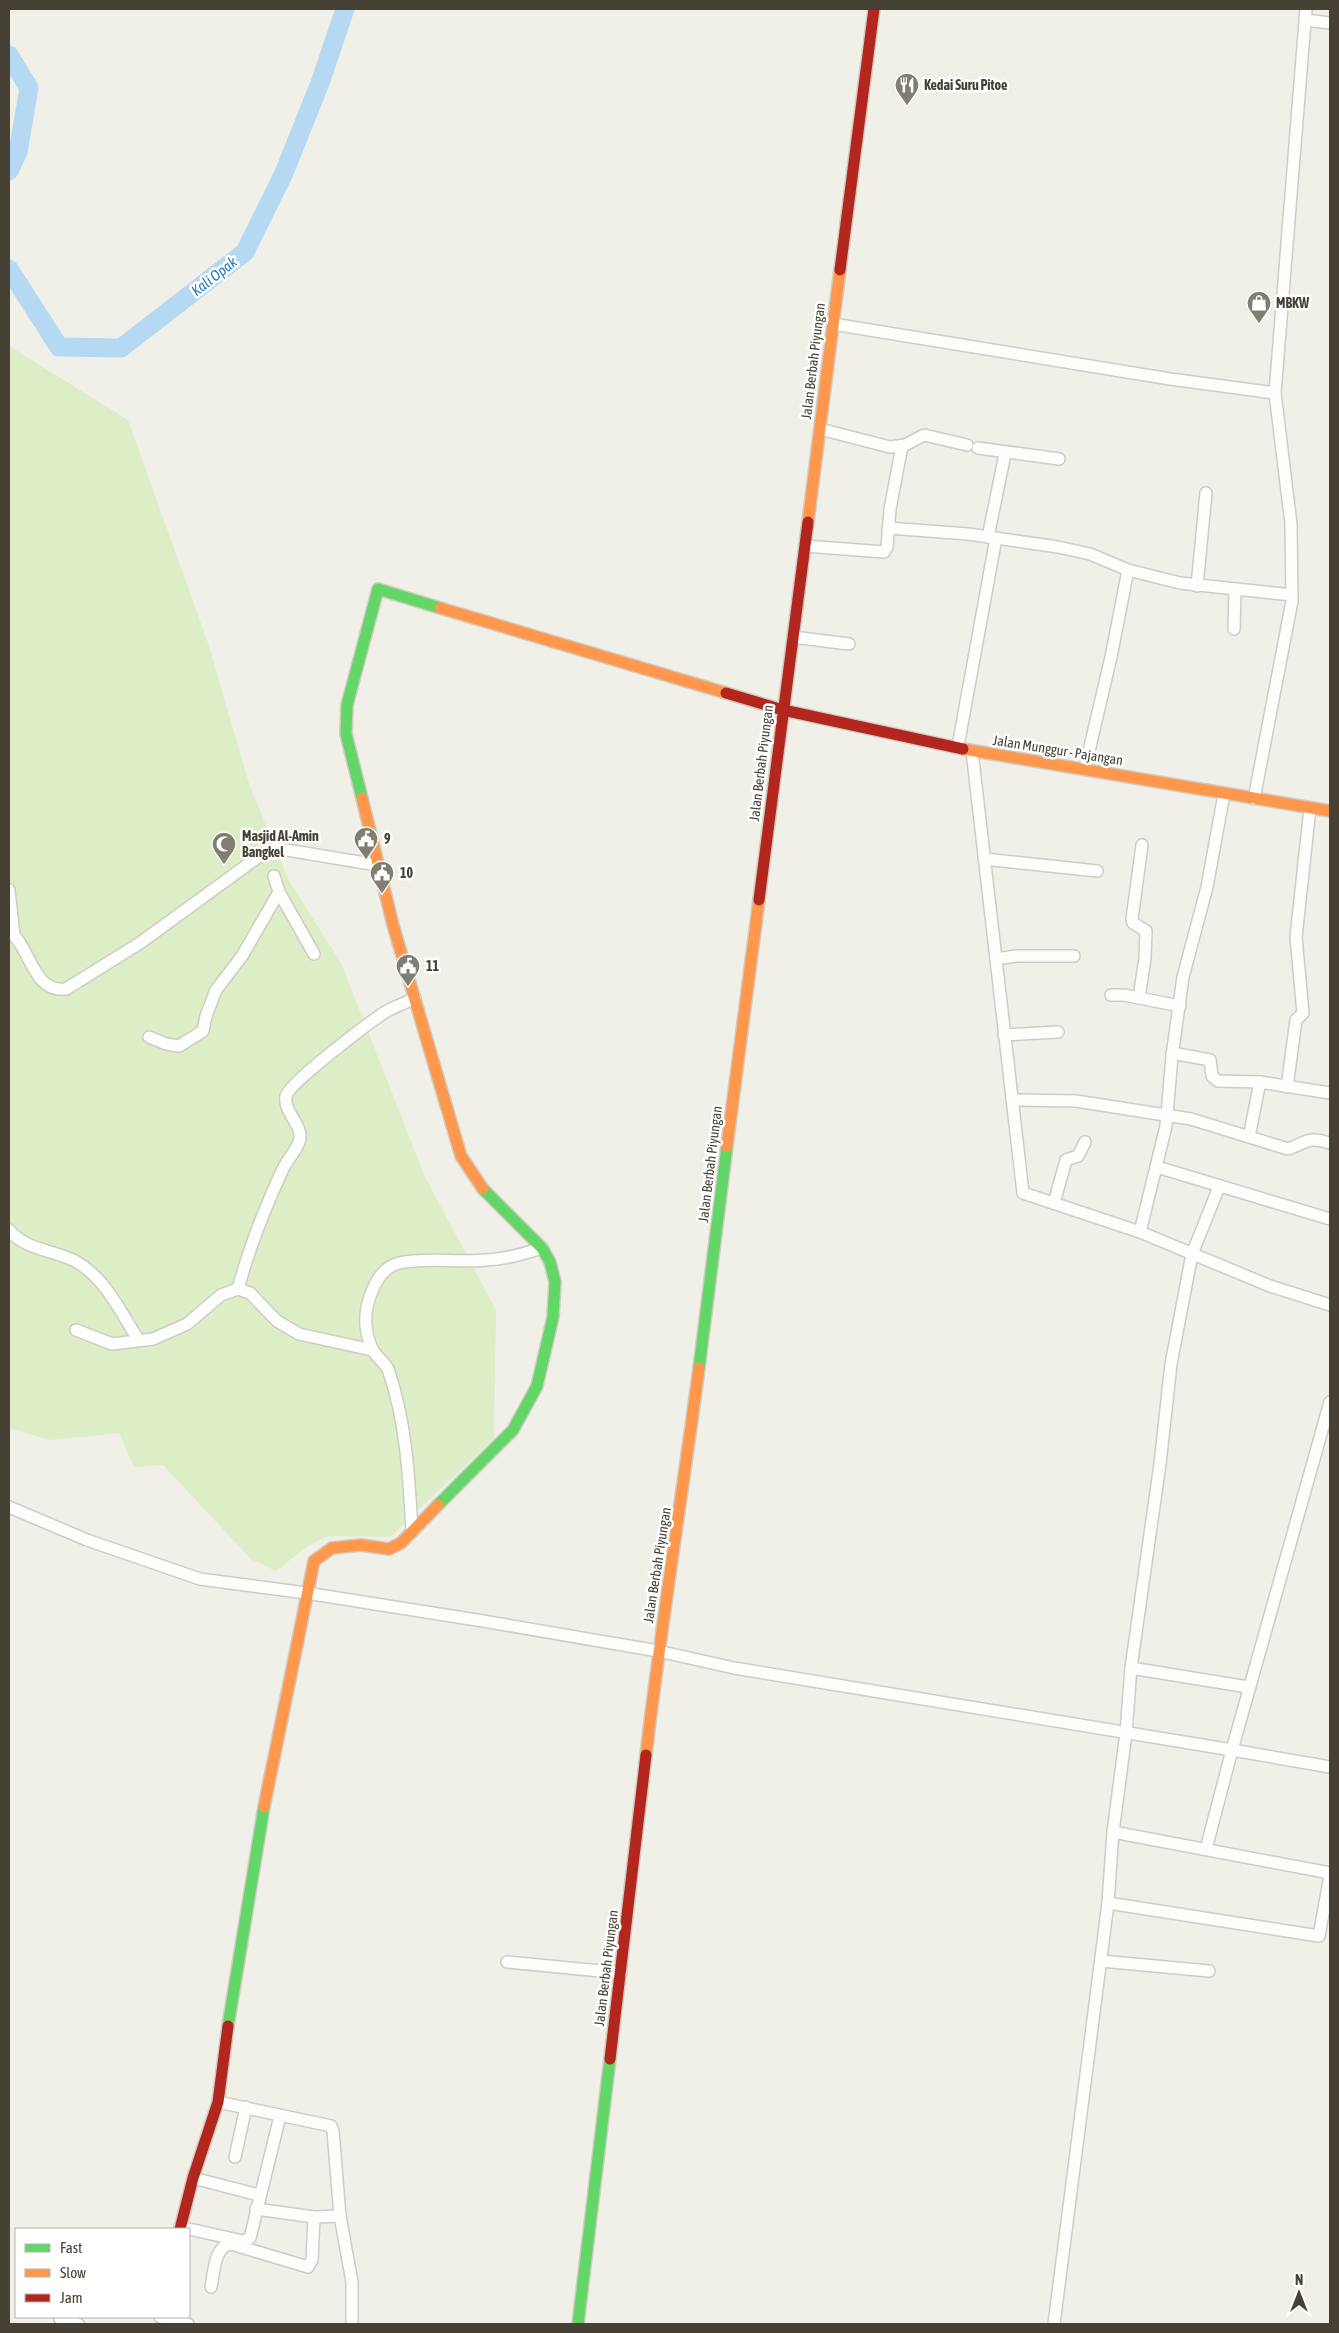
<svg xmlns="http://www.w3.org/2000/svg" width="1339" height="2333" viewBox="0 0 1339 2333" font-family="'Asap Condensed',sans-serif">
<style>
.green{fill:#ddedc6}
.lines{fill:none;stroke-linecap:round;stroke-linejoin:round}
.river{stroke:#b5d9f2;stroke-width:19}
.street-casing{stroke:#ceccc6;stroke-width:14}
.fast-casing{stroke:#d0ccbf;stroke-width:14}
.slow-casing{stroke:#d0ccbf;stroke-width:14}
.jam-casing{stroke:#d0ccbf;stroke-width:14}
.street{stroke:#fdfdfc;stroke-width:11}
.fast{stroke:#63d668;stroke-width:11}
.slow{stroke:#ff974d;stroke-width:11}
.jam{stroke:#b3261e;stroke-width:11}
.labels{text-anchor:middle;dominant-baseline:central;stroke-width:5;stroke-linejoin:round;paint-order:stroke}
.poi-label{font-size:14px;font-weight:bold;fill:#474034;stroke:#fff;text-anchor:start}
.street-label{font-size:14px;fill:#474034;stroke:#fff}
.water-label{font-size:15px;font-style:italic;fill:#2578bc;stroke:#fff}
</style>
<rect width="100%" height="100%" fill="#f0efe8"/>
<!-- green -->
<path class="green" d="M9 346 128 420 209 646 249 784 289 881 341 963 425 1177 496 1310 494 1438 390 1537 328 1536 308 1546 276 1571 251 1559 163 1465 134 1467 119 1433 50 1440 9 1428Z"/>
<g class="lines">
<!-- river -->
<g class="river">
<path d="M9 55 29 88 18 152 9 171"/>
<path d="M9 269 59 347 121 348 245 252 284 173 320 83 345 9"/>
</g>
<defs>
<g id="street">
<path d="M1305 20 1330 23"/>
<path d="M833 324 1170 379 1275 393"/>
<path d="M820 429 890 447 905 445 924 435 967 445"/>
<path d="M978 448 1059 459"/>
<path d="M888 528 968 534 1058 547 1090 554 1128 570 1180 583 1292 595"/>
<path d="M988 537 1005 454"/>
<path d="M805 546 884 552 887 547 890 509 902 446"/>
<path d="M1197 586 1206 493"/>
<path d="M1234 629 1235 589"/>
<path d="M793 637 849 644"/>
<path d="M958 746 996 538"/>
<path d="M972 751 1023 1193 1140 1232 1270 1286 1330 1305"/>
<path d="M1085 768 1111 657 1128 570"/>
<path d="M1254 799 1292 601 1291 524 1275 393 1306 9"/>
<path d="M984 859 1097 871"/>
<path d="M9 890 14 935"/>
<path d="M279 892 314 954"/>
<path d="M9 931C31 947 32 993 66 989L140 943 265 852 275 848 377 865"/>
<path d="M996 959 1016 956H1074"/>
<path d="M1111 995H1124L1180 1006"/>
<path d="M1139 998 1145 958 1146 931 1133 923 1132 919 1142 845"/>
<path d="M1004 1035 1058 1032"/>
<path d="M149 1037 166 1044 179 1046 203 1031 206 1016 216 990 242 956 279 892 274 876"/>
<path d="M1172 1053 1210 1060 1212 1076 1218 1081 1260 1082 1330 1093"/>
<path d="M1287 1087 1296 1020 1303 1013 1296 937 1310 808"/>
<path d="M1012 1100 1076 1101 1191 1119 1288 1149C1308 1142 1307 1136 1330 1143"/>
<path d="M1249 1137 1260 1082"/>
<path d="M1157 1167 1330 1219"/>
<path d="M1054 1203 1066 1160 1078 1156 1085 1142"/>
<path d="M9 1230C25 1250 54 1250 75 1261 106 1278 120 1312 138 1339"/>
<path d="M1140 1232 1166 1126 1172 1056 1183 977 1207 887 1224 794"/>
<path d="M238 1289C249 1248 264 1210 282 1171 286 1161 295 1153 299 1142 305 1126 283 1113 286 1096 289 1083 371 1021 387 1011 396 1006 406 1003 415 998"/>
<path d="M76 1330 112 1344 153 1339 187 1324 221 1295 238 1289 250 1293 277 1321 299 1334 372 1350"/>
<path d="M9 1507 87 1540 200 1579 306 1593 483 1621 658 1651 734 1668 1232 1750 1330 1402"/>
<path d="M412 1531C409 1477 406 1420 388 1369 385 1363 378 1358 374 1352 370 1346 367 1334 366 1326 364 1305 376 1268 399 1263 427 1257 458 1263 486 1260 506 1259 523 1254 542 1248"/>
<path d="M1131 1668 1248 1687"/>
<path d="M1113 1832 1330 1873"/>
<path d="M1206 1849 1232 1750 1330 1767"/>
<path d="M1108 1903 1319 1936 1330 1875"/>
<path d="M1101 1961 1209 1971"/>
<path d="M507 1962 621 1973"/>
<path d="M218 2102 331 2126 333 2131 340 2216 352 2282V2324"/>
<path d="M235 2157 246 2107"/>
<path d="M193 2178 259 2195"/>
<path d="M256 2209 314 2217 340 2216"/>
<path d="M180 2227 243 2241 250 2238 280 2116"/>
<path d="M211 2287C214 2273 214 2246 231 2244L308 2267 312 2260 314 2217"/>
<path d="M160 2317 188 2324"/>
<path d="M60 2319 78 2324"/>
<path d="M1054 2324 1108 1903 1113 1832 1126 1733 1131 1668 1160 1464 1171 1364 1192 1254 1219 1187"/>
</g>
<g id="fast">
<path d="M362 798 346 734 347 705 378 589 440 608"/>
<path d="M699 1368 727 1146"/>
<path d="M438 1505 513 1430 537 1386 553 1317 555 1282 550 1262 542 1248 483 1189"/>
<path d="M228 2026 264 1807"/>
<path d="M578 2324 610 2059"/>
</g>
<g id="slow">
<path d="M808 522 840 270"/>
<path d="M440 608 726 693"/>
<path d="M963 749 1330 811"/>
<path d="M362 798 393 925 461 1156 483 1189"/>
<path d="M727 1146 759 900"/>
<path d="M646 1755C661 1626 682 1497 699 1368"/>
<path d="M264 1807 314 1561 332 1548 361 1545 389 1549 401 1543 438 1505"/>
</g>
<g id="jam">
<path d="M840 270 874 9"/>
<path d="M726 693 783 710 963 749"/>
<path d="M759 900 808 522"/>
<path d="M610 2059 646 1755"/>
<path d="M180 2229 193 2178 218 2102 228 2026"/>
</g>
</defs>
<!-- street casing -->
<use href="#street" class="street-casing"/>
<!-- fast casing -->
<use href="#fast" class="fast-casing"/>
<!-- slow casing -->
<use href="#slow" class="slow-casing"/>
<!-- jam casing -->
<use href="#jam" class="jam-casing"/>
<!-- street -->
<use href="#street" class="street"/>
<!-- fast -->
<use href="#fast" class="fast"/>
<!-- slow -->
<use href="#slow" class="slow"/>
<!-- jam -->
<use href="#jam" class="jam"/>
</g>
<!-- icons -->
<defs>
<symbol id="restaurant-pin" viewBox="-11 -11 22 30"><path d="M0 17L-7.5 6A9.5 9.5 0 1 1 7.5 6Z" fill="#827d73" stroke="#fff"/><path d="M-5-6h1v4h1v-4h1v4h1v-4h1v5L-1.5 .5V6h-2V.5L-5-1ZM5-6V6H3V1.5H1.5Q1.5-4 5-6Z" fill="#fff"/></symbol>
<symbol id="shop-pin" viewBox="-11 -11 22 30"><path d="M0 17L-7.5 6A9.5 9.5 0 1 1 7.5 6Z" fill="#827d73" stroke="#fff"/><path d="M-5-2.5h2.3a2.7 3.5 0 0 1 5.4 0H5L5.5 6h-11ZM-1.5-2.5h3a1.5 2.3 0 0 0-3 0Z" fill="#fff"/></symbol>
<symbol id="civic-pin" viewBox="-11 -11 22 30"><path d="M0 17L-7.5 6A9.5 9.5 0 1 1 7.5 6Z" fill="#827d73" stroke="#fff"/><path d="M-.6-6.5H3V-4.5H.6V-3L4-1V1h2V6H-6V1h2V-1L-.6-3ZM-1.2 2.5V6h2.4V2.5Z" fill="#fff"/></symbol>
<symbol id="mosque-pin" viewBox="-11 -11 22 30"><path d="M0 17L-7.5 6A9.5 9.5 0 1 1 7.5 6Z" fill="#827d73" stroke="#fff"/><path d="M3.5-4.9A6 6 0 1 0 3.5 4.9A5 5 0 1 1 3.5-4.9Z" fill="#fff"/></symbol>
</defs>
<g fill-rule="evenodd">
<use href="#restaurant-pin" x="893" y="71" width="28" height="38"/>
<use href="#shop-pin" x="1245" y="289" width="28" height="38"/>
<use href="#civic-pin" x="352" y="825" width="28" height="38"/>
<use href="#mosque-pin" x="210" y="830" width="28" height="38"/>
<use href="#civic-pin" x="368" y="859" width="28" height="38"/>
<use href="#civic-pin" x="394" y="952" width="28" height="38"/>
</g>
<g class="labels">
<!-- poi labels -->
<g class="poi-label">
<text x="924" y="85">Kedai Suru Pitoe</text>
<text x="1276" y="303">MBKW</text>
<text x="242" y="836">Masjid Al-Amin<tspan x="242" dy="16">Bangkel</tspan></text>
<text x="384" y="839">9</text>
<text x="400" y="873">10</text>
<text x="426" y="966">11</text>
</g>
<!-- street labels -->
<g class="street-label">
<text transform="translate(813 361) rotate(-83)">Jalan Berbah Piyungan</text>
<text transform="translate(1058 750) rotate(9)">Jalan Munggur - Pajangan</text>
<text transform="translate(761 763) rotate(-83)">Jalan Berbah Piyungan</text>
<text transform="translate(710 1164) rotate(-83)">Jalan Berbah Piyungan</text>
<text transform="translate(657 1565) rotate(-81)">Jalan Berbah Piyungan</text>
<text transform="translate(606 1968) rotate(-83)">Jalan Berbah Piyungan</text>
</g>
<!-- water labels -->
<g class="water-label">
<text transform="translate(214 276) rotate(-38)">Kali Opak</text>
</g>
</g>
<!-- border -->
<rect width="1339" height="2333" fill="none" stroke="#474034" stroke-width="20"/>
<!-- legend -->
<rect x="15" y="2228" width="175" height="90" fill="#ffffff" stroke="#b5b3ae"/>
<rect x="25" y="2244" width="25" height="8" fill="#63d668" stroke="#b5b3ae"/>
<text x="60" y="2253" font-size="15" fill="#474034">Fast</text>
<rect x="25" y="2269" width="25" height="8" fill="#ff974d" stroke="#b5b3ae"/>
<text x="60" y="2278" font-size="15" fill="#474034">Slow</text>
<rect x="25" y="2294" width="25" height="8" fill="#b3261e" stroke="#b5b3ae"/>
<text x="60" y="2303" font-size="15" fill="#474034">Jam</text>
<!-- north arrow -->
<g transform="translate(1299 2293)" stroke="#ffffff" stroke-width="4" paint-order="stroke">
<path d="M0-4L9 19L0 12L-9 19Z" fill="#474034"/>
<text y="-8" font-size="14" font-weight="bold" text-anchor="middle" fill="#474034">N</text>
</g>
</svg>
